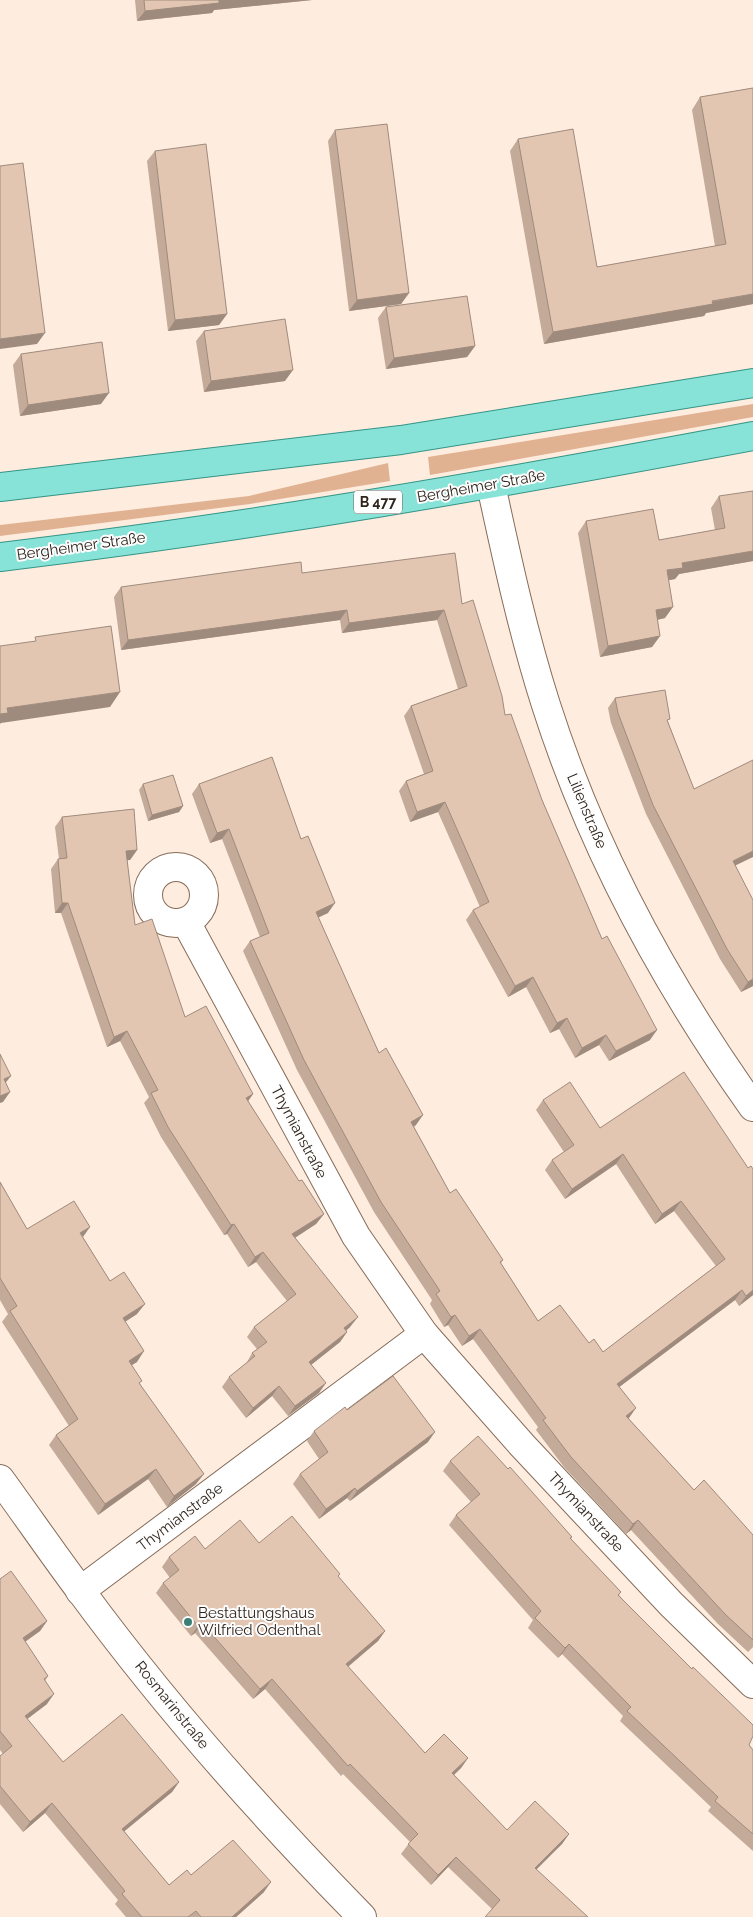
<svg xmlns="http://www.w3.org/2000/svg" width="753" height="1917" viewBox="0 0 753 1917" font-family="Raleway,sans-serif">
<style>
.grass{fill:#e1b292}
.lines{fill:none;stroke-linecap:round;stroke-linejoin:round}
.minor-casing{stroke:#866c59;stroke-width:30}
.primary-casing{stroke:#349485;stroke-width:30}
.minor{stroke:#fff;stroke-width:28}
.primary{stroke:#87e3d7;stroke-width:28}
.wall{fill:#c3aa99}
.shaded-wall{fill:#9f8b7d}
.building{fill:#e3c6b2;stroke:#9f8b7d}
.poi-dot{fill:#3a7f75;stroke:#fdfdfd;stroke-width:2}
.labels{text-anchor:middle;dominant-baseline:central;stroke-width:4;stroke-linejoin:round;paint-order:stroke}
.shield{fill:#fdfdfd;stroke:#6d6560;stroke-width:1}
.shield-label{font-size:14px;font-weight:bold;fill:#2f241c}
.street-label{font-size:15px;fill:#2f241c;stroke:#fdfdfd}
.poi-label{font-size:15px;fill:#2f241c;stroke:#fdfdfd;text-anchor:start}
</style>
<rect width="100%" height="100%" fill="#feecdf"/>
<!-- grass -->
<g class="grass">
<path d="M753 404V417L430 475 428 457Z"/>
<path d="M388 463 390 481 250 504 0 536V525L249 496Z"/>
</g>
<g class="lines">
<defs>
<g id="minor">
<path d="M491 485C507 559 523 633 546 705 592 849 666 985 753 1107"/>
<circle cx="176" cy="895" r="28"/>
<path d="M186 922 356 1236 424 1334 522 1445 671 1604 753 1684"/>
<path d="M0 1479C27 1516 53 1554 80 1590 165 1706 261 1814 362 1917"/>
<path d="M80 1591 424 1334"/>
</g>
<g id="primary">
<path d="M0 487 401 440 753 383"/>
<path d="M0 557C253 527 503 483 753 436"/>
</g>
</defs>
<!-- minor casing -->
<use href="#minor" class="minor-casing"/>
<!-- primary casing -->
<use href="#primary" class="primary-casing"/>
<!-- minor -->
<use href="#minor" class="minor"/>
<!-- primary -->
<use href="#primary" class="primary"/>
</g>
<!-- wall -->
<g class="wall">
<path d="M135 0H312L214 10 212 13 137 21Z"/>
<path d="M753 88V304L706 313 704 316 544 344 510 151 518 139 597 267 715 246 692 110 700 97Z"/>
<path d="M335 130 409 293 401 304 349 311 328 141Z"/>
<path d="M155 151 227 314 219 325 168 331 147 161Z"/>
<path d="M386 307 475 346 467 357 386 369 378 318Z"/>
<path d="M204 331 285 381 204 392 196 341Z"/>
<path d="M21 354 101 404 20 416 13 365Z"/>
<path d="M719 496 753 561 679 574 675 579 669 580 665 618 657 620 660 636 652 647 600 657 578 533 586 521 659 540 715 530 711 508Z"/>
<path d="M302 573 462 604 505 715 542 800 602 939 650 1040 609 1061 599 1045 575 1058 559 1029 550 1033 526 987 508 997 466 920 473 910 480 907 438 812 410 822 399 791 406 781 424 774 404 716 411 706 458 689 437 620 342 633 340 620 121 650 114 597 121 587Z"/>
<path d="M615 698 668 722 694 789 736 866 753 986 741 992 720 959 646 814 611 723 608 708Z"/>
<path d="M143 784 183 806 179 812 148 821 139 790Z"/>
<path d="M199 784 328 913 318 917 379 1053 416 1125 414 1127 450 1193 503 1260 501 1263 538 1321 589 1343 603 1352 716 1266 674 1211 655 1224 616 1164 565 1199 545 1170 552 1160 564 1152 536 1110 543 1100 600 1128 748 1168 753 1169V1295L739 1306 735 1300 619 1387 628 1418 694 1490 753 1535V1647L748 1652 718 1624 631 1530 626 1534 564 1467 536 1430 538 1427 473 1339 462 1346 448 1325 444 1327 430 1304 432 1300 374 1212 297 1070 243 951 250 941 260 937 222 839 210 843 192 794Z"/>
<path d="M62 817 137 850 130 860H127L135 925 185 1017 253 1094 248 1101 299 1181 324 1214 316 1224 295 1238 350 1327 346 1331 347 1332 340 1342 311 1365 319 1393 288 1416 272 1396 246 1418 222 1387 229 1377 246 1364 252 1353 257 1349 247 1337 254 1327 287 1301 256 1262 248 1267 227 1234 224 1235 161 1137 144 1103 149 1097 120 1041 107 1047 61 913H55L51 869 58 859H59L55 827Z"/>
<path d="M0 1182 27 1229 83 1237 110 1281 137 1314 125 1322 137 1362 131 1365 140 1384 196 1484 167 1507 148 1479 98 1515 49 1445 56 1435 69 1426 2 1322 8 1314 0 1300Z"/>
<path d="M347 1410 428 1442 350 1501 347 1498 319 1519 293 1484 300 1474 319 1459 307 1441 314 1431Z"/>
<path d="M450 1461 508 1469 572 1537 571 1539 621 1592 619 1595 753 1750V1851L708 1811 711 1807 620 1721 623 1716 562 1654 558 1658 528 1628 533 1620 449 1525 456 1515 471 1502 443 1471Z"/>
<path d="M259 1543 338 1577 385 1631 378 1641 348 1667 425 1753 468 1758 461 1768 454 1775 507 1830 569 1834 562 1844 492 1909 448 1867 431 1885 401 1854 410 1842 343 1774 341 1776 265 1689 253 1699 195 1633 191 1636 156 1593 163 1583 170 1578 162 1567 169 1557 205 1549Z"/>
<path d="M0 1579 47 1621 40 1631 25 1642 48 1676 45 1681 47 1704 27 1719 63 1762 179 1782 172 1792 124 1831 169 1885 191 1875 264 1892 236 1917H126L115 1904 118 1900 45 1813 23 1832 0 1804V1756L3 1754 0 1750Z"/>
</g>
<!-- shaded-wall -->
<g class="shaded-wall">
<path d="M218 0H312L214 10 212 13 137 21 145 11Z"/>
<path d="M409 293 401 304 349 311 357 300Z"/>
<path d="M753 294V304L706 313 704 316 544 344 553 332Z"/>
<path d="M227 314 219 325 168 331 175 320Z"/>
<path d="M45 333 37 344 0 349V339Z"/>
<path d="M475 346 467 357 386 369 394 358Z"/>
<path d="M293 370 285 381 204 392 211 381Z"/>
<path d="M109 393 101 404 20 416 28 405Z"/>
<path d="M753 551V561L679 574 675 579 659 582 667 570 682 563Z"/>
<path d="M673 607 665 618 647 622 656 610Z"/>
<path d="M347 610 340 620 121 650 128 640Z"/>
<path d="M444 610 437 620 342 633 349 623Z"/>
<path d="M660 636 652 647 600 657 608 646Z"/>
<path d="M120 692 110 707 1 723 0 724V714L7 708Z"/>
<path d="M445 802 438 812 410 822 417 812Z"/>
<path d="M183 806 179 812 148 821 152 815Z"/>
<path d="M229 829 222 839 210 843 217 833Z"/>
<path d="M137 850 130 860 119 861 126 851Z"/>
<path d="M753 851V857L726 870 733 861Z"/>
<path d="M62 903H68L61 913H55Z"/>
<path d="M335 903 328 913 309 922 316 912Z"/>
<path d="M533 977 526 987 508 997 515 986Z"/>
<path d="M753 979V986L741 992 748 982Z"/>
<path d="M567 1018 559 1029 550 1033 557 1023Z"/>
<path d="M657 1030 650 1040 609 1061 616 1051Z"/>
<path d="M127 1031 120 1041 107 1047 114 1037Z"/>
<path d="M606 1035 599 1045 575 1058 582 1048Z"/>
<path d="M11 1076 3 1086 4 1079Z"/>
<path d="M10 1092 3 1102 0 1103V1096Z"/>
<path d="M253 1094 246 1104V1098Z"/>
<path d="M423 1115 416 1125 404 1132 411 1122Z"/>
<path d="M623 1154 616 1164 565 1199 572 1189Z"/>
<path d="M681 1201 674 1211 655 1224 662 1214Z"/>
<path d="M324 1214 316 1224 285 1244 292 1234Z"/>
<path d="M234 1224 227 1234 224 1235 231 1225Z"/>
<path d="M90 1227 83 1237 80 1233Z"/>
<path d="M263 1252 256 1262 248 1267 255 1257Z"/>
<path d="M742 1290 735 1300 610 1394 617 1384Z"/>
<path d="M753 1290V1295L739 1306 746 1296Z"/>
<path d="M145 1304 137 1314 115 1328 123 1318Z"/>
<path d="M455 1315 448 1325 444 1327 451 1317Z"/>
<path d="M358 1317 350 1327 337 1338 344 1328Z"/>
<path d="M480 1329 473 1339 462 1346 469 1336Z"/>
<path d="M347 1332 340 1342 302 1372 309 1362Z"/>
<path d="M144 1351 137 1362 121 1372 129 1361Z"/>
<path d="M326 1383 319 1393 288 1416 295 1406Z"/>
<path d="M279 1386 272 1396 246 1418 253 1408Z"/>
<path d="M636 1408 629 1418 619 1426 626 1416Z"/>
<path d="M435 1432 428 1442 350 1501 357 1491Z"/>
<path d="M156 1469 148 1479 98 1515 105 1504Z"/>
<path d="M204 1474 196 1484 167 1507 174 1496Z"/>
<path d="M355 1488 347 1498 319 1519 326 1509Z"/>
<path d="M638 1520 631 1530 626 1534 633 1524Z"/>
<path d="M47 1621 40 1631 16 1648 23 1638Z"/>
<path d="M202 1623 195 1633 191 1636 198 1626Z"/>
<path d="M385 1631 378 1641 339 1674 346 1664Z"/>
<path d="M569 1644 562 1654 558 1658 565 1648Z"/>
<path d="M272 1679 265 1689 253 1699 260 1689Z"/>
<path d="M54 1694 47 1704 18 1726 25 1716Z"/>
<path d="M468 1758 461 1768 445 1783 452 1773Z"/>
<path d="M179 1782 172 1792 115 1839 122 1829Z"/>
<path d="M52 1803 45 1813 23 1832 30 1822Z"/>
<path d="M569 1834 562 1844 528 1878 535 1868Z"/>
<path d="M456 1857 448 1867 431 1885 438 1875Z"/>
<path d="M271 1882 264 1892 236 1917H232Z"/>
</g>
<!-- building -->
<g class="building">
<path d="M144 0H219V3L145 11Z"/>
<path d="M753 88V294L712 301 713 304 553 332 518 139 573 129 597 267 726 244 700 97Z"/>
<path d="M387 124 409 293 357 300 335 130Z"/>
<path d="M206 144 227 314 175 320 155 151Z"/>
<path d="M23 163 45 333 0 339V166Z"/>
<path d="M467 296 475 346 394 358 386 307Z"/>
<path d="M285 319 293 370 211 381 204 331Z"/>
<path d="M102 342 109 393 28 405 21 354Z"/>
<path d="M753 491V551L682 563 683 568 667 570 673 607 656 610 660 636 608 646 586 521 653 509 659 540 725 528 719 496Z"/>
<path d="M455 553 462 604 473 600 502 696 505 715 511 714 542 800 602 939 607 936 657 1030 616 1051 606 1035 582 1048 567 1018 557 1023 533 977 515 986 473 910 489 902 445 802 417 812 406 781 433 771 411 706 467 686 444 610 349 623 347 610 128 640 121 587 301 562 302 573Z"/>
<path d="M111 626 120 692 7 708 8 713 0 714V646L36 641 35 637Z"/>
<path d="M665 690 670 719 667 720 694 789 753 760V851L733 861 753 900V979L748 982 727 949 653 805 618 713 615 698Z"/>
<path d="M272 757 301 839 308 836 335 903 316 912 379 1053 386 1048 423 1115 411 1122 450 1193 456 1189 503 1260 500 1262 538 1321 560 1305 589 1343 594 1339 603 1352 725 1259 681 1201 662 1214 623 1154 572 1189 552 1160 574 1145 543 1100 570 1082 600 1128 684 1072 748 1168 751 1166 753 1169V1290L746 1296 742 1290 617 1384 636 1408 626 1416 694 1490 704 1480 753 1535V1640L725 1614 638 1520 633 1524 571 1457 543 1420 546 1418 480 1329 469 1336 455 1315 451 1317 436 1294 440 1291 381 1202 304 1060 250 941 269 933 229 829 217 833 199 784Z"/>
<path d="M173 775 183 806 152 815 143 784Z"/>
<path d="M134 809 137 850 126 851 135 925 152 919 185 1017 206 1006 253 1094 246 1098 299 1181 302 1180 324 1214 292 1234 358 1317 344 1328 347 1332 309 1362 326 1383 295 1406 279 1386 253 1408 229 1377 255 1356 252 1353 267 1342 254 1327 296 1294 263 1252 255 1257 234 1224 231 1225 168 1127 151 1093 158 1090 127 1031 114 1037 68 903H62L58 859 67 858 62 817Z"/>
<path d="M0 1054 11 1076 4 1079 10 1092 0 1096Z"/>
<path d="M0 1182 27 1229 74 1201 90 1227 80 1233 110 1281 124 1272 145 1304 123 1318 144 1351 129 1361 142 1381 139 1383 204 1474 174 1496 156 1469 105 1504 56 1435 78 1419 10 1311 17 1306 0 1278Z"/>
<path d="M393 1376 435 1432 357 1491 355 1488 326 1509 300 1474 328 1452 314 1431 345 1407 347 1410Z"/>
<path d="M478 1436 508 1469 510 1467 572 1537 570 1538 621 1592 618 1595 692 1669 693 1667 753 1725V1736L749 1745 753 1750V1834L715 1801 718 1797 627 1711 631 1707 569 1644 565 1648 535 1618 541 1611 456 1515 480 1494 450 1461Z"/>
<path d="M292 1516 340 1574 338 1576 385 1631 346 1664 425 1753 444 1734 468 1758 452 1773 507 1830 535 1801 569 1834 535 1868 588 1917H485L500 1900 456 1857 438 1875 408 1844 418 1834 350 1764 348 1766 272 1679 260 1689 202 1623 198 1626 163 1583 179 1570 169 1557 195 1536 205 1549 240 1520 259 1543Z"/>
<path d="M11 1571 47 1621 23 1638 48 1676 44 1679 54 1694 25 1716 63 1762 122 1714 179 1782 122 1829 169 1885 187 1870 191 1875 233 1840 271 1882 232 1917H201L196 1911 188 1917H142L122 1894 125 1891 52 1803 30 1822 0 1786V1756L12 1746 0 1731V1579Z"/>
</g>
<!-- markers -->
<circle class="poi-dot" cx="188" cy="1622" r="5"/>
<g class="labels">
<!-- shield labels -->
<rect class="shield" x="354" y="490.5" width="48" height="23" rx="4"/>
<g class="shield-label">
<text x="378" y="502">B 477</text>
</g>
<!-- street labels -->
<g class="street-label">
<text transform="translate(481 486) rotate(-10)">Bergheimer Straße</text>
<text transform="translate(81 546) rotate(-8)">Bergheimer Straße</text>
<text transform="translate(587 811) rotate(67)">Lilienstraße</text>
<text transform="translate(299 1132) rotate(62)">Thymianstraße</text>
<text transform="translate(586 1512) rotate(47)">Thymianstraße</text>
<text transform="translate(180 1517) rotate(-37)">Thymianstraße</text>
<text transform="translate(172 1705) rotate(51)">Rosmarinstraße</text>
</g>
<!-- poi labels -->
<g class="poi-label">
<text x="198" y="1613">Bestattungshaus<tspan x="198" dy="17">Wilfried Odenthal</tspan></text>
</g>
</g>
</svg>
